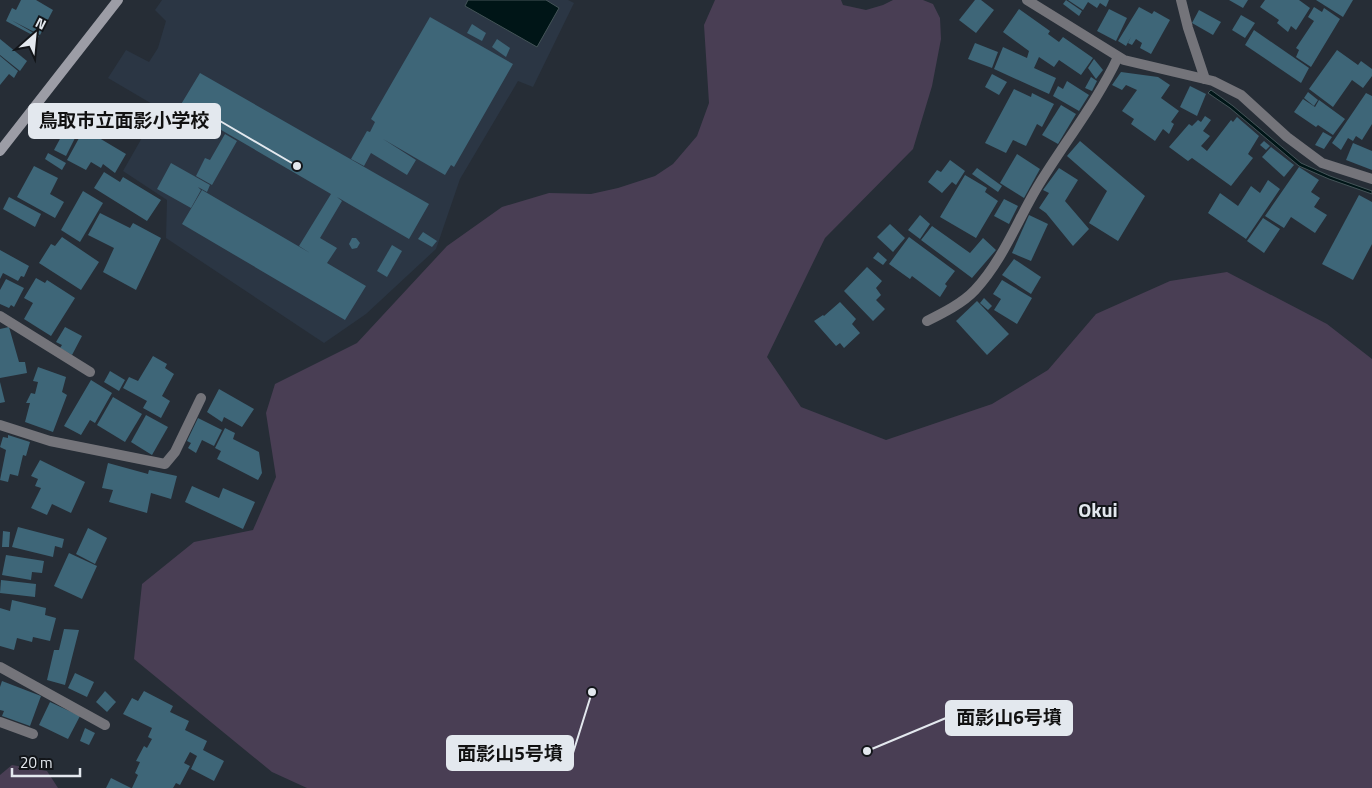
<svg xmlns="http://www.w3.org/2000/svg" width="1372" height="788" viewBox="0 0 1372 788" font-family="'Titillium Web','Noto Sans JP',sans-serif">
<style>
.built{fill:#2b3644}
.green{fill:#493e54}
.water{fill:#001517;stroke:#445458}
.building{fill:#3e6678}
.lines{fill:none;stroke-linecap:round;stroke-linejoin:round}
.street{stroke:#74747a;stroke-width:10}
.secondary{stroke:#9c9da6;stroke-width:10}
.labels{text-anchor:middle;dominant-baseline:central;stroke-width:4;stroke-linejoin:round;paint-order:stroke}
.quarter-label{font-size:20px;font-weight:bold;fill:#e3e8ee;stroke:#121519}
.leader{fill:none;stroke:#e3e8ee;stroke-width:2}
.callout-dot{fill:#e3e8ee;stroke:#121519;stroke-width:2}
.callout{fill:#e3e8ee;stroke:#e3e8ee;stroke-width:2}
.callout-label{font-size:19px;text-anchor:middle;font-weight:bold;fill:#111}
</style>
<rect width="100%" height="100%" fill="#262d36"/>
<!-- built -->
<path class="built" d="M162 0H568L574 3 533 87 518 81 460 179 436 249 366 314 324 343 166 238 167 200 123 171 159 108 108 78 126 50 149 62 158 48 166 21 155 10Z"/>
<!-- green -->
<g class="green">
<path d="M715 0H841L843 5 866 10 883 5 893 0H923L933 4 940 18 941 39 932 86 913 149 825 238 767 357 801 407 886 440 992 404 1048 370 1096 314 1170 281 1227 272 1327 324 1372 359V788H307L272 772 134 659 142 584 194 542 253 530 276 477 266 413 275 384 357 343 447 246 502 207 549 193 591 194 618 188 655 176 673 164 697 136 709 103 704 25Z"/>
<path d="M12 765 47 771 58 788H0V775Z"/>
</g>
<!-- water -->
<g class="water">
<path d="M468 0H546L559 8 537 47 465 6Z"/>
<path d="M1211 90 1233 106 1301 163 1330 176 1372 191V194L1329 179 1299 166 1230 108 1208 93Z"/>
</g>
<!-- building -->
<g class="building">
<path d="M21 0H36L53 10 40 35 11 20 39 36 38 38 6 21 12 8 16 10Z"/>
<path d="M975 0H981L994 10 976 33 959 20Z"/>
<path d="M1066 0 1082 11 1079 16 1063 4Z"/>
<path d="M1068 0H1109L1106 7 1100 3 1097 8 1088 2 1083 10Z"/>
<path d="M1229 0H1248L1243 8Z"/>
<path d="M1265 0H1299L1310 8 1296 30 1291 26 1288 32 1277 23 1279 20 1260 7Z"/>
<path d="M1316 0H1353L1343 17Z"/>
<path d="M1139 7 1152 14 1154 11 1170 20 1151 54 1140 48 1142 43 1136 39 1132 45 1128 43 1131 37 1126 46 1118 41Z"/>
<path d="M1314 7 1322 12 1324 8 1340 19 1311 67 1296 57 1299 50 1296 48 1314 21 1308 17Z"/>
<path d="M1019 9 1050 31 1048 34 1059 42 1063 37 1093 58 1081 75 1059 60 1054 67 1039 57 1034 68 1056 78 1049 94 994 69 1003 47 1027 58 1029 51 1003 32Z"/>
<path d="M1109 9 1127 18 1116 41 1097 31Z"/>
<path d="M1199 10 1221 22 1213 35 1192 23Z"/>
<path d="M1241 15 1255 23 1245 38 1232 30Z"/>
<path d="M430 17 513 64 454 167 451 165 445 175 383 139 416 160 407 175 371 153 364 166 351 159 367 131 370 132 375 122 371 119Z"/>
<path d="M472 24 486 33 482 41 467 33Z"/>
<path d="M1254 30 1309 68 1301 83 1245 45Z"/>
<path d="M0 39 27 61 20 71 0 55Z"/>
<path d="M497 39 510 48 506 57 492 47Z"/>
<path d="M975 43 998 52 992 68 968 59Z"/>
<path d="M1337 50 1358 65 1361 61 1372 69V76L1363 88 1352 80 1333 107 1309 89Z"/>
<path d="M0 56 18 71 14 78 9 74 0 85Z"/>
<path d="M1094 59 1103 70 1096 79 1088 68Z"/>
<path d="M1121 72 1158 77 1170 85 1161 98 1179 111 1171 122 1174 124 1169 134 1163 129 1155 141 1131 124 1134 119 1122 111 1137 90 1126 85 1122 90 1112 85Z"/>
<path d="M200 73 429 204 409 239 337 197 342 201 320 238 337 248 327 263 366 286 345 320 182 224 202 190 310 253 299 246 331 194 180 106Z"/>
<path d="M992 74 1007 82 999 95 985 87Z"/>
<path d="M1091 77 1097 81 1092 91 1085 88Z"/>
<path d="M1067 81 1089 95 1079 111 1053 96 1058 86 1063 89Z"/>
<path d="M1190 86 1206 94 1197 116 1180 107Z"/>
<path d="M1014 89 1031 97 1032 93 1054 104 1042 127 1037 124 1026 146 1013 140 1006 153 985 143Z"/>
<path d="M1308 92 1318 100 1314 106 1304 98Z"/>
<path d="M1366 93 1372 96V124L1362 140 1356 136 1353 141 1348 138 1341 150 1332 143Z"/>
<path d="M1303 99 1315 107 1319 100 1345 119 1333 135 1318 125 1316 127 1294 112Z"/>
<path d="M1061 105 1076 114 1058 144 1042 135Z"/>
<path d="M1205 116 1211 120 1203 131 1210 136 1201 146 1207 151 1231 120 1233 122 1237 117 1259 136 1248 154 1253 158 1231 186 1192 158 1188 161 1169 147 1189 124 1192 126 1198 120 1201 122Z"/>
<path d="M68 124 79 130 66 156 54 150Z"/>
<path d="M84 129 126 154 115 173 103 164 101 168 91 162 86 170 67 160Z"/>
<path d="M1323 132 1332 137 1324 149 1315 145Z"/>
<path d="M225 134 237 141 212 185 196 176 205 158 210 160Z"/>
<path d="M1080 141 1145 196 1118 241 1089 223 1107 191 1067 156Z"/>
<path d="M1264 141 1270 146 1266 150 1260 145Z"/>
<path d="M1353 143 1372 151V170L1346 160Z"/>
<path d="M1271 147 1294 165 1284 177 1262 157Z"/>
<path d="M48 153 66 163 62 170 45 159Z"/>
<path d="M1017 154 1040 169 1024 198 1000 183Z"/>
<path d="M950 160 965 171 956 185 952 182 942 193 928 182 937 170 941 172Z"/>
<path d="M171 163 210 185 207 192 198 187 201 190 191 208 157 189Z"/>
<path d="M34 166 58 178 50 194 64 202 55 218 17 197Z"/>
<path d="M1299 167 1319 180 1311 192 1320 198 1314 207 1327 215 1315 233 1291 217 1284 228 1265 216Z"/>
<path d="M977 168 1002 186 998 192 972 174Z"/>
<path d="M1059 168 1078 180 1065 201 1089 229 1073 246 1046 213 1039 208 1049 193 1043 190Z"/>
<path d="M104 172 120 182 123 177 161 200 147 221 94 188Z"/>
<path d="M965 175 987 188 985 192 998 201 976 238 940 217Z"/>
<path d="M1268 180 1280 189 1246 239 1208 213 1220 193 1238 206 1251 186 1260 193Z"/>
<path d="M83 191 103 203 80 242 61 230Z"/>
<path d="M1359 195 1372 202V244L1353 280 1322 264Z"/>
<path d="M9 197 41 214 35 227 3 209Z"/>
<path d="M1004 199 1018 206 1009 224 994 216Z"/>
<path d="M100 213 130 228 133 223 161 238 136 290 103 272 114 248 88 235Z"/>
<path d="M920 215 930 224 920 239 908 230Z"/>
<path d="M1029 215 1048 224 1031 261 1012 253Z"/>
<path d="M1263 218 1280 229 1264 253 1247 241Z"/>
<path d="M890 224 905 238 893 252 877 237Z"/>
<path d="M932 226 970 253 983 238 996 250 972 278 921 240Z"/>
<path d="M423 232 437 241 432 247 418 239Z"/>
<path d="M62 237 99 262 81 290 39 263 51 244 55 246Z"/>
<path d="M909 237 955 271 945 284 947 286 940 297 912 276 910 279 889 264Z"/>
<path d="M352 238H356L360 243 357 248 352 249 349 244Z"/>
<path d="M392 245 402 251 387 277 377 271Z"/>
<path d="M0 250 29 266 24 277 21 276 18 281 3 273 0 279Z"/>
<path d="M878 252 887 260 883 265 873 258Z"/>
<path d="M1014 259 1041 277 1031 294 1002 275Z"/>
<path d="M867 267 882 281 876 288 881 295 876 300 885 309 873 321 844 291Z"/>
<path d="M36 278 45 283 47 280 75 298 51 336 24 319 33 303 24 298Z"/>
<path d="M6 279 24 288 14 307 11 305 9 308 0 304V290Z"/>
<path d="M1002 280 1032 298 1017 324 994 310 1001 299 993 294Z"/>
<path d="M984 298 992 306 988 310 980 303Z"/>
<path d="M977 301 1009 334 987 355 956 321Z"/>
<path d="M840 302 856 319 852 324 860 333 844 348 840 343 836 346 814 321 823 315 824 316Z"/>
<path d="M9 327 19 362H25L27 373 0 378V329Z"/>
<path d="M65 327 82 336 72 355 60 348 62 345 56 342Z"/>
<path d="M153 356 167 364 165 368 174 374 162 396 170 401 161 418 143 408 147 401 123 388 129 377 138 381Z"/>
<path d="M38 367 66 377 62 392 67 395 53 432 25 422 30 403H26L31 393 35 394 38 382 33 381Z"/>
<path d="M110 371 125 380 119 391 104 382Z"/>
<path d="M91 380 112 393 95 423 90 420 81 435 64 426Z"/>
<path d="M0 382 5 402 0 403Z"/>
<path d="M219 389 254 409 242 427 224 417 222 422 207 412Z"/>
<path d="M113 397 142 414 125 442 97 425Z"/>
<path d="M146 415 168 427 152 455 131 442Z"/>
<path d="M198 418 222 430 214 446 202 440 196 453 188 448 191 443 187 441Z"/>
<path d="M225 428 235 433 233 439 259 452 262 473 258 480 217 459 221 451 215 448Z"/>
<path d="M8 435 30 442 26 456 23 455 18 476 10 474 8 482 0 480 6 450 0 447 3 437 8 438Z"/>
<path d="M40 460 85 482 71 513 52 504 47 515 31 508 41 488 35 486 38 479 31 476Z"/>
<path d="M108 463 148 474 149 470 177 476 171 499 151 493 147 513 109 502 113 490 102 488Z"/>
<path d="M192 486 219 498 223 488 255 502 243 529 185 502Z"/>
<path d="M18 527 64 539 62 548 55 546 53 557 12 547Z"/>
<path d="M88 528 107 538 95 564 76 554Z"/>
<path d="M3 531 10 532 9 547H2Z"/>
<path d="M69 553 97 566 82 599 54 586Z"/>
<path d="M6 555 44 561 42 573 32 572 31 580 2 575Z"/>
<path d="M1 580 36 584 35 597 0 593Z"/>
<path d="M12 600 46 608 45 615 56 618 50 641 33 637 32 642 17 638 14 650 0 646V608L10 611Z"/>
<path d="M64 629 79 630 65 685 47 680 54 650H59Z"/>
<path d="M75 673 94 682 87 697 68 688Z"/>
<path d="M2 681 41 696 30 726 2 716 4 711 0 710V687Z"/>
<path d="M105 691 116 702 107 712 96 702Z"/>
<path d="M144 691 173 706 170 712 189 721 185 730 207 741 203 750 224 761 214 781 191 769 197 756 190 752 184 763 190 766 180 785 176 783 173 788H132L138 775 135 773 140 762 136 761 144 746 147 748 152 739 148 737 152 728 123 714 132 698 138 701Z"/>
<path d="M50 702 80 716 68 739 39 725Z"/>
<path d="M85 728 95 733 89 745 80 741Z"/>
<path d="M111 778 131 788H106Z"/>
</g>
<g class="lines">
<!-- street -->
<g class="street">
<path d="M1027 0 1124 60 1213 81 1241 95 1287 137 1322 163 1372 179"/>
<path d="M1181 0 1188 28 1205 79"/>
<path d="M0 316 90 372"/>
<path d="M927 321C943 313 963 303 975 290 1003 260 1017 221 1038 186 1064 143 1097 102 1118 57"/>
<path d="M0 425 50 441 165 464 175 452 201 398"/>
<path d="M0 667 105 725"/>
<path d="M0 722 33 734"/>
</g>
<!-- secondary -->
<path class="secondary" d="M0 151 118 0"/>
</g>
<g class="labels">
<!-- quarter labels -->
<g class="quarter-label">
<text x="1098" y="509">Okui</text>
</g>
</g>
<!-- callouts -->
<path class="leader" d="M297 166L220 121M867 751L946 718M592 692L573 753"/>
<g class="callout-dot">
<circle cx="297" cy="166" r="5"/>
<circle cx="867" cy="751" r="5"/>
<circle cx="592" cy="692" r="5"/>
</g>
<g class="callout">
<rect x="29" y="104" width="191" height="34" rx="5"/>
<rect x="946" y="701" width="126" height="34" rx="5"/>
<rect x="447" y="736" width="126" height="34" rx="5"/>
</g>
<g class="callout-label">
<text x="124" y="127">鳥取市立面影小学校</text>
<text x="1009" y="724">面影山6号墳</text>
<text x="510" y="760">面影山5号墳</text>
</g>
<!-- north arrow -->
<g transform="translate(35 35) rotate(27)" stroke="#121519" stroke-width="4" paint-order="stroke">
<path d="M0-4L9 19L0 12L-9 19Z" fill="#e3e8ee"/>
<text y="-8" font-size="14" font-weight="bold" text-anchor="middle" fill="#e3e8ee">N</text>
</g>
<!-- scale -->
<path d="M12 768v8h68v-8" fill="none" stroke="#e3e8ee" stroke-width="2.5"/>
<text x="20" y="768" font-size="15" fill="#e3e8ee" stroke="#121519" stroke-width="4" paint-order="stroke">20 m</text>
</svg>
